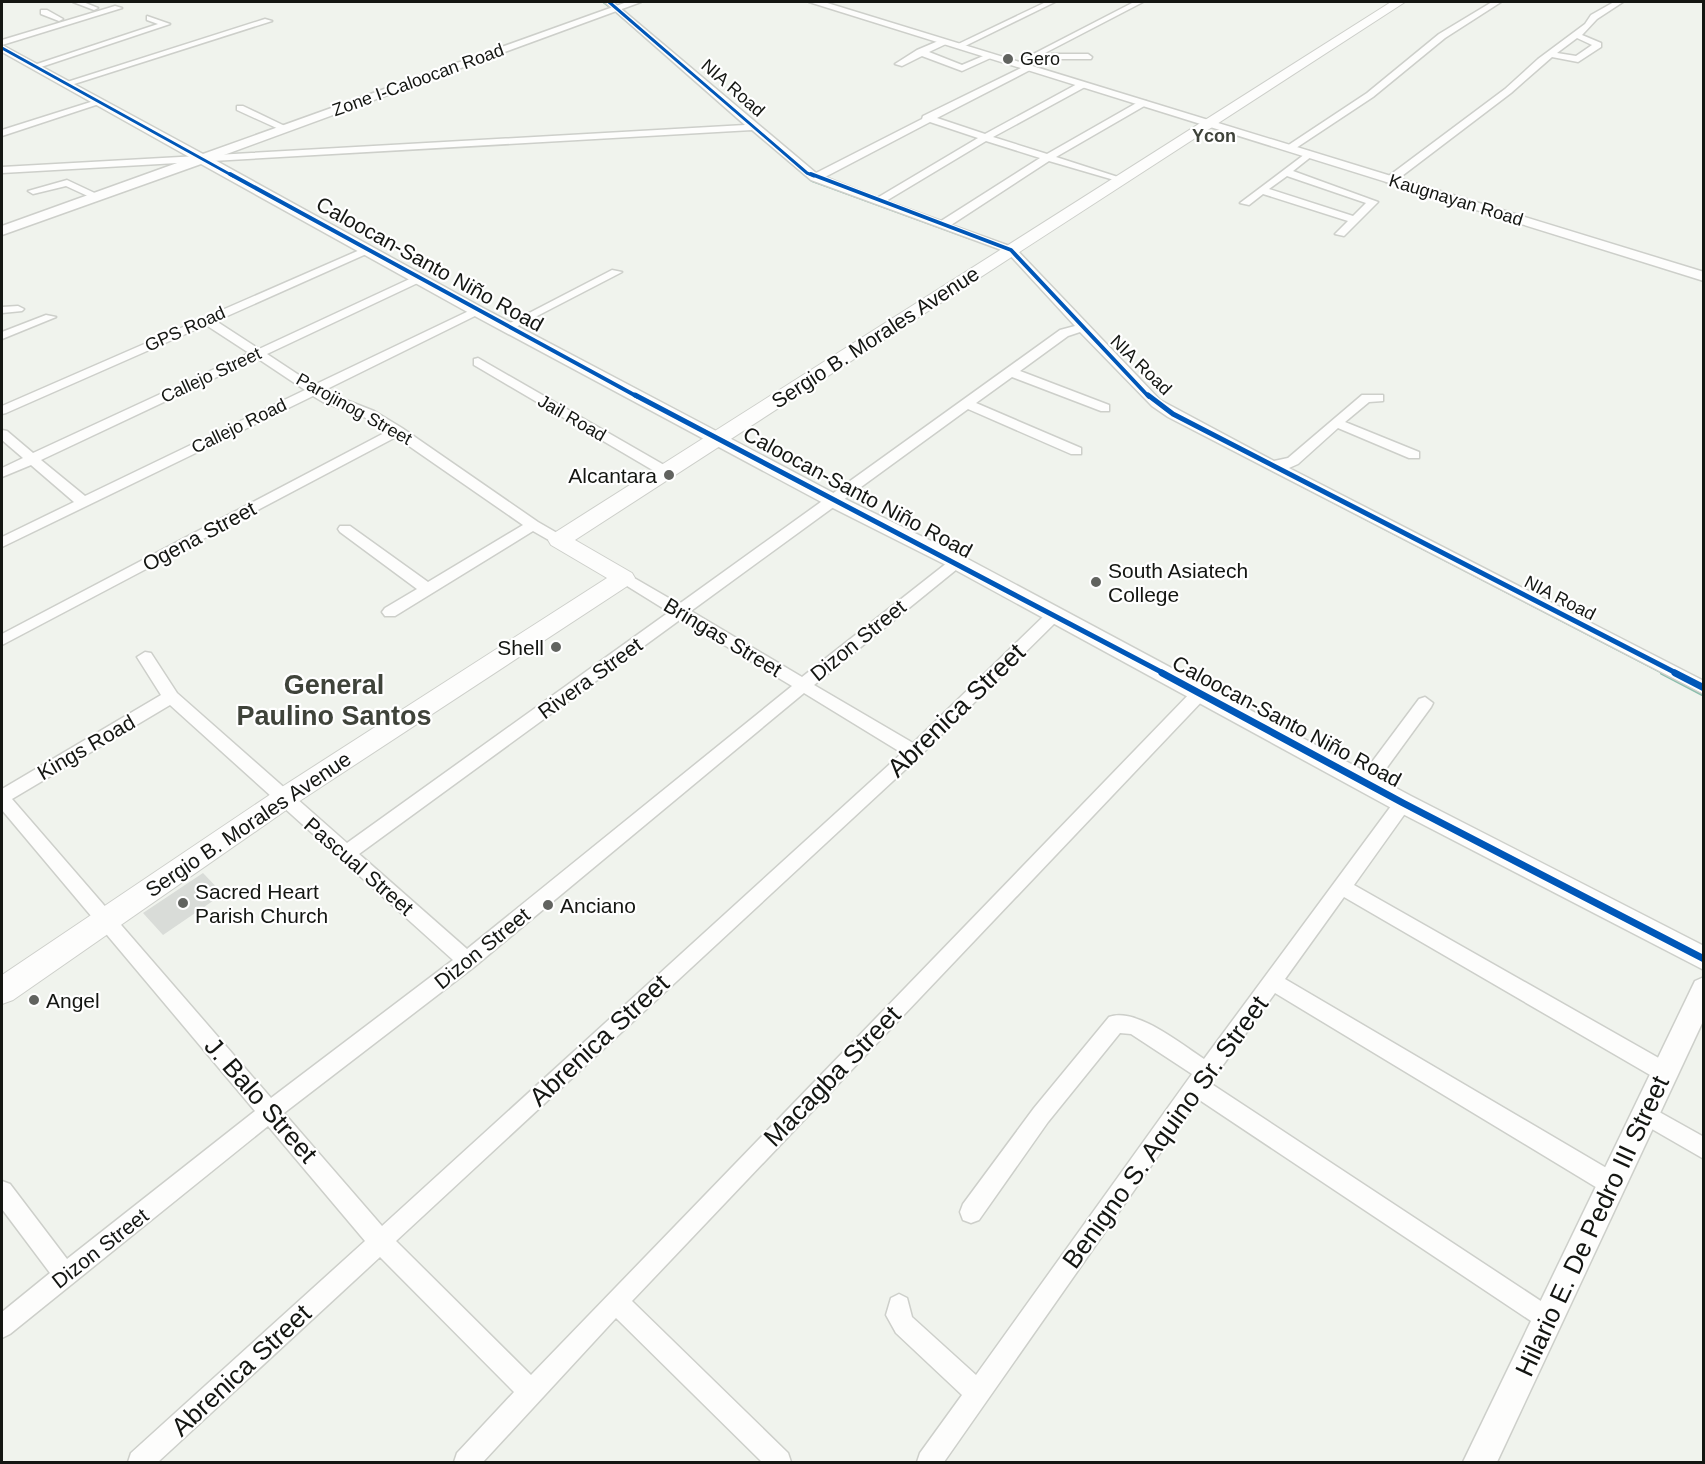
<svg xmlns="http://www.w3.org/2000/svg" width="1705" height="1464" viewBox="0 0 1705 1464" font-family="Arial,sans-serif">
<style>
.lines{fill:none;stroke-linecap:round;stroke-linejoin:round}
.stream-far2{stroke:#8bbead;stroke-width:2}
.stream-far1{stroke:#8bbead;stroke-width:3}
.stream{stroke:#8bbead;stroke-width:4}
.building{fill:#d9dcd8}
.street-casing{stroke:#cdcfca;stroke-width:3}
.secondary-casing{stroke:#cdcfca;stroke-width:3}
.primary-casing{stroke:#cdcfca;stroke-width:2}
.street{fill:#fdfdfc;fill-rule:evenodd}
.secondary{fill:#fdfdfc;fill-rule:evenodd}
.primary{fill:#fdfdfc;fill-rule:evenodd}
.cycleway-far3-casing{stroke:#fff;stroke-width:5}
.cycleway-far2-casing{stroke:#fff;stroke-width:6}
.cycleway-far1-casing{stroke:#fff;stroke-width:8}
.cycleway-casing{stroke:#fff;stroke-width:10}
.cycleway-far3{stroke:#0057b8;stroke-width:3}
.cycleway-far2{stroke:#0057b8;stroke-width:4}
.cycleway-far1{stroke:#0057b8;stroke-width:5}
.cycleway{stroke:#0057b8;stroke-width:7}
.poi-dot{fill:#61635f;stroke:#fff;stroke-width:2}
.labels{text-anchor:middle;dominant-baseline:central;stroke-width:4.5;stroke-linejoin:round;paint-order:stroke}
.far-poi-label{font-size:18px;fill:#141612;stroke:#fff;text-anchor:start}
.far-street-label{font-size:18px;fill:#141612;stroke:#fff}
.far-neighbourhood-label{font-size:18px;font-weight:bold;fill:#3f433a;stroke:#fff}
.street-label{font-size:21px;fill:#141612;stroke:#fff}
.poi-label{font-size:21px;fill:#141612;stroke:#fff;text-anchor:start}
.near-street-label{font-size:26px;fill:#141612;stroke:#fff}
.district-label{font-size:27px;font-weight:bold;fill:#3f433a;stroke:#fff}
</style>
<rect width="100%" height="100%" fill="#f0f3ed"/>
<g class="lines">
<!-- stream-far2 -->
<g class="stream-far2">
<path d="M603 2 611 8"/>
<path d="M617 13 660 50"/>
<path d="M778 152 812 181 971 239"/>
</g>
<!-- stream-far1 -->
<path class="stream-far1" d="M1268 468 1665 674"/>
<!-- stream -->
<path class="stream" d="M1662 673 1704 695"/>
</g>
<!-- building -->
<path class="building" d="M203 873 223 894 163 935 143 913Z"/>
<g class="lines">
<defs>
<g id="street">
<path d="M73 2H83L98 8 94 10Z"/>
<path d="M605 2H613L816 173 922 119 923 116 1027 65 1030 66V70L937 118 985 134 1079 83H1085V87L993 137 1047 154 1140 101H1146V105L1056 157 1121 178V182L1049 161 951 225 1015 248 1160 400 1274 461 1288 458 1362 395H1383V401L1369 402 1345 422 1419 452V458H1409L1338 428 1298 464 1289 468 1704 681V694L1168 417 1152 406 1080 332 1068 336 1020 371 1109 405V411H1101L1012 377 976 403 1081 448V454H1071L968 409 691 611 802 677 952 559H962L964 562 962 565 814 685 913 743 1049 611H1059L1062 615 1059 619 920 756 396 1241 531 1375 1195 688H1207L1209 692 1207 696 632 1301 788 1453 791 1462H762L616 1318 483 1462H454L457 1453 514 1392 380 1257 158 1462H128L131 1453 365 1241 268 1126 10 1334 2 1338V1312L50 1273 2 1209V1181L10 1184 67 1259 255 1111 2 810V789L161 695 137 657 145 652 151 653 177 693 347 843 669 612 619 581 617 578 619 575H629L679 604 1060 330 1075 326 1007 252 811 180 752 130 2 173V167L745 125ZM930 122 978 138 877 198 825 177ZM986 141 1040 158 941 221 886 201ZM681 619 792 686 467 949 359 854ZM804 693 902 753 382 1226 284 1113 474 967ZM170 705 453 960 271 1098 12 799Z"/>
<path d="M1046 2H1055L961 48 954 46Z"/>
<path d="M1134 2H1143L1043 54H1088L1092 57 1091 59H1034L1018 67 1014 64Z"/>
<path d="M1492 2H1501L1445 38 1373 97 1293 150H1287V146L1367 93 1439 34Z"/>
<path d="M1614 2H1623L1597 19 1582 35 1601 43V47L1578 62 1552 57 1511 93 1394 182H1386V178L1505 89 1538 59 1585 24 1591 15ZM1577 38 1592 45 1576 56 1557 53Z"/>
<path d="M115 6 122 8 2 45V40Z"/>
<path d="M41 10H47L63 19 59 21 41 14Z"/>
<path d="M147 16 170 24 38 68 31 66 158 24 147 20Z"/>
<path d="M265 19 272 21 71 85 64 83Z"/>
<path d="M943 39 946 44 929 52 962 65 988 54 995 56 962 71 922 56 902 66 895 64 917 50Z"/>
<path d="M97 100 105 102 2 136V130Z"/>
<path d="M237 106H243L289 128 281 130 237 110Z"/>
<path d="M1309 151 1314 154 1312 156 1293 171 1378 202 1344 236 1335 234 1348 221 1263 194 1249 205 1240 203ZM1287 176 1366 203 1353 216 1269 189Z"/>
<path d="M67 180 101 196 92 198 66 186 33 194 28 191Z"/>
<path d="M369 246 374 249 373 251 216 321 259 349 416 276H424V280L267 354 314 385 473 309H481V313L323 391 374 411 402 428 538 522 564 537 566 540 564 543H554L533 531 395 616H385L382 612 385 608 417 589 340 532 338 529 340 526H350L428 582 523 525 396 437 2 645V634L388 431 364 417 323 402 313 396 2 547V537L74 502 31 465 2 477V468L23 458 2 440V430L7 431 33 453 249 353 206 325 6 413 2 414V406ZM257 358 305 390 85 496 41 460Z"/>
<path d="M612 270 622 272 512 329 502 327Z"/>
<path d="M18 306 24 309 22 311 2 313V307Z"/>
<path d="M46 315 56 317 2 339V332Z"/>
<path d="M478 358 671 469 673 472 671 475H661L474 365V359Z"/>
<path d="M1425 697 1433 703 1431 707 1372 788H1360L1357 783 1360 778 1419 699Z"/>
<path d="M1403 796 1409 798 1412 803 1409 808 1354 885 1671 1065 1674 1072 1671 1079 1664 1081 1657 1079 1344 897 1285 979 1620 1176 1623 1184 1620 1192 1612 1195 1604 1192 1275 993 1210 1083 1556 1311 1560 1319 1556 1327 1548 1331 1540 1327 1198 1099 944 1462H917L920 1453 962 1395 896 1333 886 1315 891 1298 899 1294 907 1298 912 1317 976 1375 1192 1074 1131 1034 1120 1033 1048 1122 979 1220 971 1223 963 1220 960 1212 963 1204 1034 1108 1109 1017C1136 1007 1181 1044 1204 1059L1397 798Z"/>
<path d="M1645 1104 1704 1137V1159L1638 1121 1635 1114 1638 1107Z"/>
</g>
<g id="secondary">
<path d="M627 2H641L213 159 483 308 841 497 964 557 1411 796 1704 946V970L1395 810 950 567 827 505 471 314 201 164 2 235V226L191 158 2 52V45L203 154Z"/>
<path d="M809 2H824L1704 272V281Z"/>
<path d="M1704 977V1019L1497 1462H1463L1695 981Z"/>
</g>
<path id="primary" d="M1391 2H1405L575 540 632 573 635 578 632 583 292 806 13 1000 2 1004V975L274 792 607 578 551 545 548 540 551 535Z"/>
</defs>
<!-- street casing -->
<use href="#street" class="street-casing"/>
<!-- secondary casing -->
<use href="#secondary" class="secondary-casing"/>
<!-- primary casing -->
<use href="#primary" class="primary-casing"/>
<!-- street -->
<use href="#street" class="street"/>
<!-- secondary -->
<use href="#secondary" class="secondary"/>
<!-- primary -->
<use href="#primary" class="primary"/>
<defs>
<g id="cycleway-far3">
<path d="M609 2 807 173 814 176"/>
<path d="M2 48 233 176"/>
</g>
<g id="cycleway-far2">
<path d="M230 174 638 397"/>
<path d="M811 174 1011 250 1149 397"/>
</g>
<g id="cycleway-far1">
<path d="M635 395C811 489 989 580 1165 674"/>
<path d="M1148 395 1173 414 1678 674"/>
</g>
<g id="cycleway">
<path d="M1162 673 1403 803 1704 959"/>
<path d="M1675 673 1704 688"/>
</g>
</defs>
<!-- cycleway-far3 casing -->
<use href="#cycleway-far3" class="cycleway-far3-casing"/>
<!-- cycleway-far2 casing -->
<use href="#cycleway-far2" class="cycleway-far2-casing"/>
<!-- cycleway-far1 casing -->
<use href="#cycleway-far1" class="cycleway-far1-casing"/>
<!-- cycleway casing -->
<use href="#cycleway" class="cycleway-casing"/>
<!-- cycleway-far3 -->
<use href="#cycleway-far3" class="cycleway-far3"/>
<!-- cycleway-far2 -->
<use href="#cycleway-far2" class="cycleway-far2"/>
<!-- cycleway-far1 -->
<use href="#cycleway-far1" class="cycleway-far1"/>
<!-- cycleway -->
<use href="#cycleway" class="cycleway"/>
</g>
<!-- markers -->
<g class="poi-dot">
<circle cx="1008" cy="59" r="6"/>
<circle cx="669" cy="475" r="6"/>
<circle cx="1096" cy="582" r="6"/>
<circle cx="556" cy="647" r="6"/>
<circle cx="183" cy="903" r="6"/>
<circle cx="548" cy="905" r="6"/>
<circle cx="34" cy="1000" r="6"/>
</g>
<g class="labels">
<!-- far-poi labels -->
<g class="far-poi-label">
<text x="1020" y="59">Gero</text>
</g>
<!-- far-street labels -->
<g class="far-street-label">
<text transform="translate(418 80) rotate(-20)">Zone I-Caloocan Road</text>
<text transform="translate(733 88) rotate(41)">NIA Road</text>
<text transform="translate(1456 200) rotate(17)">Kaugnayan Road</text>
<text transform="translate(185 329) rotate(-24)">GPS Road</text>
<text transform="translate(1141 365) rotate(44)">NIA Road</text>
<text transform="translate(211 375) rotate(-25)">Callejo Street</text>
<text transform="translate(354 409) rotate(29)">Parojinog Street</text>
<text transform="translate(572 418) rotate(30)">Jail Road</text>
<text transform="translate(239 426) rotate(-26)">Callejo Road</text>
<text transform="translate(1560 598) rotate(27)">NIA Road</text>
</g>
<!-- far-neighbourhood labels -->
<g class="far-neighbourhood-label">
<text x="1214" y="136">Ycon</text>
</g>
<!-- street labels -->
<g class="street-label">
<text transform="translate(430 264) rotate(29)">Caloocan-Santo Niño Road</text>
<text transform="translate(875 337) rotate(-33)">Sergio B. Morales Avenue</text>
<text transform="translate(858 492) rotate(28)">Caloocan-Santo Niño Road</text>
<text transform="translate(199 536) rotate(-28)">Ogena Street</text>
<text transform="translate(723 637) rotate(31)">Bringas Street</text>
<text transform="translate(858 640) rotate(-39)">Dizon Street</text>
<text transform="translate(590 678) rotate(-36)">Rivera Street</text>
<text transform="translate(1287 721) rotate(28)">Caloocan-Santo Niño Road</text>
<text transform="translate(86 747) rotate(-30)">Kings Road</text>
<text transform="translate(248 824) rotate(-34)">Sergio B. Morales Avenue</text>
<text transform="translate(359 866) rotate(41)">Pascual Street</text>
<text transform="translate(482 948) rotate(-39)">Dizon Street</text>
<text transform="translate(100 1248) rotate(-38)">Dizon Street</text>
</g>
<!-- poi labels -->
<g class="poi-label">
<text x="657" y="475" text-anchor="end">Alcantara</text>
<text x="1108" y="570">South Asiatech<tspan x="1108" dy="24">College</tspan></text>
<text x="544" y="647" text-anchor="end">Shell</text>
<text x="195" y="891">Sacred Heart<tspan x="195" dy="24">Parish Church</tspan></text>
<text x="560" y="905">Anciano</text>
<text x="46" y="1000">Angel</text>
</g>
<!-- near-street labels -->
<g class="near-street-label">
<text transform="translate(956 710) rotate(-44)">Abrenica Street</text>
<text transform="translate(599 1040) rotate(-43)">Abrenica Street</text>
<text transform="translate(832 1076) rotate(-46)">Macagba Street</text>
<text transform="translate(261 1100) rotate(49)">J. Balo Street</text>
<text transform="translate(1165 1132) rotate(-54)">Benigno S. Aquino Sr. Street</text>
<text transform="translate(1592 1226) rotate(-65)">Hilario E. De Pedro III Street</text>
<text transform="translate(241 1370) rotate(-43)">Abrenica Street</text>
</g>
<!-- district labels -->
<g class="district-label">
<text x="334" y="685">General<tspan x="334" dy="31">Paulino Santos</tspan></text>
</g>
</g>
<!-- border -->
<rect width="1705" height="1464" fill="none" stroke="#141612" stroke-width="6"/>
</svg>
